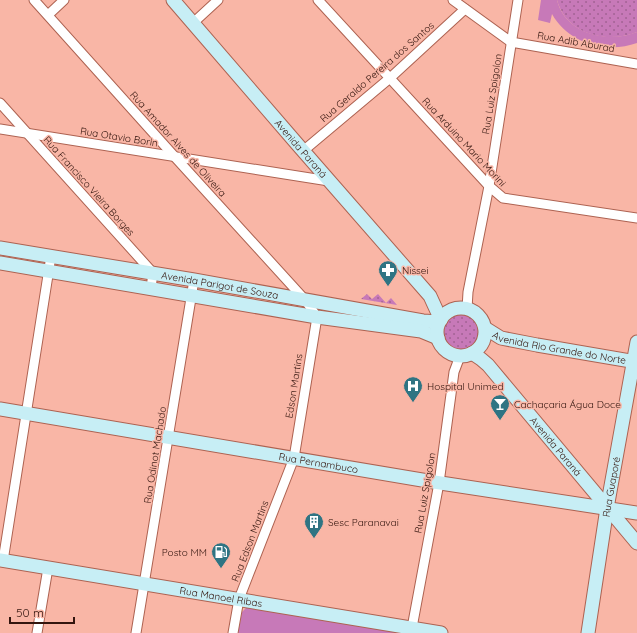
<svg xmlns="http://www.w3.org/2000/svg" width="637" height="633" viewBox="0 0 637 633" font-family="Quicksand,sans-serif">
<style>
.grass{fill:url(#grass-dots)}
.green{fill:#c779b8}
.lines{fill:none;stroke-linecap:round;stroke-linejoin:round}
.street-casing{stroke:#ad6251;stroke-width:11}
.secondary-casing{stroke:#ad6251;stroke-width:15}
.street{stroke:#fff;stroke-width:9}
.secondary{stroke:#c7eef5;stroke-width:13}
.labels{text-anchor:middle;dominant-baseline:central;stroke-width:3;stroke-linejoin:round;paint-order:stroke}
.street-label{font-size:10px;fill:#33150e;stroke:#f9b6a6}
.poi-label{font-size:10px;fill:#33150e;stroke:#f9b6a6;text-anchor:start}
</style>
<defs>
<pattern id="grass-dots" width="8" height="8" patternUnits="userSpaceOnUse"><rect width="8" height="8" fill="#c779b8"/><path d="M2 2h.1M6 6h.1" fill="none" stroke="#a26294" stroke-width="1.8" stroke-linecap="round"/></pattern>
</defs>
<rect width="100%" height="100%" fill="#f9b6a6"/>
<!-- grass -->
<g class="grass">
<path d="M557 0H637V32C608 44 566 35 557 0Z"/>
<path d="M367 294 372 299 378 294 386 303 391 298 397 305 361 299Z"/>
<circle cx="461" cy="332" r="18"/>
</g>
<!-- green -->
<g class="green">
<path d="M541 0H557C565 34 608 44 637 32V43C606 54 568 43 552 14L550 23 538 20Z"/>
<path d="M247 607 398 632 401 633H238L242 612Z"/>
</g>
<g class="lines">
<defs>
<g id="street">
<path d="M34 0 174 156 306 301 317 317 294 458 239 599 233 633"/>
<path d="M318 0 489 186 503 198 637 218"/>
<path d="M453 0 511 42 637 64"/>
<path d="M48 15 64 0"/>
<path d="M193 23 218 0"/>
<path d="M0 103 153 273 151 288"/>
<path d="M0 129 329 181"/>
<path d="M303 151 390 78 465 9"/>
<path d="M467 309 468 292 489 186 518 0"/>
<path d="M3 561 51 256"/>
<path d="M37 633 48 568"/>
<path d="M136 633 194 280"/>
<path d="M411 633 439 483 454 372 460 356"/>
</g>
<g id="secondary">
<path id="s1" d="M173 0 298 145 430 296 441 320"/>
<path id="s2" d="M0 248 194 280 423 321 439 322"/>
<path d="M0 263 317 317 421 331 438 338"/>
<circle cx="461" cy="332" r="24"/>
<path id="s3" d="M485 328 501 338 537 345 637 362"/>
<path id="s4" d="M472 353 481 359 488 365 637 543"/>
<path id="s5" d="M0 409 434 482 637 513"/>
<path id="s6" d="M0 560 441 633"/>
<path id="s7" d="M588 633 607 508 637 342"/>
</g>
</defs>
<!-- street casing -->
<use href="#street" class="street-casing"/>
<!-- secondary casing -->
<use href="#secondary" class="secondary-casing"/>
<!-- street -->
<use href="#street" class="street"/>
<!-- secondary -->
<use href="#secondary" class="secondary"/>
</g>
<!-- icons -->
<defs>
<symbol id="pharmacy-pin" viewBox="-11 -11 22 30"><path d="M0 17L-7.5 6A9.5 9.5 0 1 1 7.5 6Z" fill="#2f7483" stroke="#f9b6a6"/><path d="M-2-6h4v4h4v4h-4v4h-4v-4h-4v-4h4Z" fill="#fff"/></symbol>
<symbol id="hospital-pin" viewBox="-11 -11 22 30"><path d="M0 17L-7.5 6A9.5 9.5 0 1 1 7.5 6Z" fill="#2f7483" stroke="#f9b6a6"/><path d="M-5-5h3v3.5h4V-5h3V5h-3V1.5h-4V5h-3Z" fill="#fff"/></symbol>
<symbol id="bar-pin" viewBox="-11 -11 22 30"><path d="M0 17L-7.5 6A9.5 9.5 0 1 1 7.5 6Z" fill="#2f7483" stroke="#f9b6a6"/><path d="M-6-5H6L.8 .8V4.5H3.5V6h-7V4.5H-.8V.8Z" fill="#fff"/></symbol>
<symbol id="building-pin" viewBox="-11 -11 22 30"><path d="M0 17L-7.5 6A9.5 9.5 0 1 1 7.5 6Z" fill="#2f7483" stroke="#f9b6a6"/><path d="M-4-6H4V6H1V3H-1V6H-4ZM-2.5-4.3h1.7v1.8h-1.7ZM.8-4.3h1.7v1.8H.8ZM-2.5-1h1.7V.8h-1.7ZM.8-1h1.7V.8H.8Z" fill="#fff"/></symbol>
<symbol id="fuel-pin" viewBox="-11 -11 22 30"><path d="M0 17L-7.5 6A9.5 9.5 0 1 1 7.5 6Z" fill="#2f7483" stroke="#f9b6a6"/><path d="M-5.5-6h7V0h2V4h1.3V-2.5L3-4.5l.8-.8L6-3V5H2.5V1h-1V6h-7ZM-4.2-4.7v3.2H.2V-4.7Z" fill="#fff"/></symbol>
</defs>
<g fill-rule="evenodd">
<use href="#pharmacy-pin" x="377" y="259" width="22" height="30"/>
<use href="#hospital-pin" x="402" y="375" width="22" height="30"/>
<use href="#bar-pin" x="489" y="393" width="22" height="30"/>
<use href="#building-pin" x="303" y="511" width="22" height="30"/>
<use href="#fuel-pin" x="210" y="541" width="22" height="30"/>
</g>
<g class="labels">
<!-- street labels -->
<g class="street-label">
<text transform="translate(576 42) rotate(10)">Rua Adib Aburad</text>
<text transform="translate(377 72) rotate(-41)">Rua Geraldo Pereira dos Santos</text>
<text transform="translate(492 94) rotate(-81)">Rua Luiz Spigolon</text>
<text transform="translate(119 137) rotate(9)">Rua Otavio Borin</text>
<text transform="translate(464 142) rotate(47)">Rua Arduino Mario Morini</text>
<text transform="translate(178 144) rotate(48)">Rua Amador Alves de Oliveira</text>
<text stroke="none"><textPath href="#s1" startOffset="196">Avenida Paraná</textPath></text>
<text transform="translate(89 186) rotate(48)">Rua Francisco Vieira Borges</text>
<text stroke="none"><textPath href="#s2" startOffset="223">Avenida Parigot de Souza</textPath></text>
<text stroke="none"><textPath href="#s3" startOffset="78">Avenida Rio Grande do Norte</textPath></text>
<text transform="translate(294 386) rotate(-81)">Edson Martins</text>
<text stroke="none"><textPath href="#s4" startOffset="126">Avenida Paraná</textPath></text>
<text transform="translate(155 455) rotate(-81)">Rua Odinot Machado</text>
<text stroke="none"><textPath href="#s5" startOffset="323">Rua Pernambuco</textPath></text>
<text stroke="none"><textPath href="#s7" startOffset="148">Rua Guaporé</textPath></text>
<text transform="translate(425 493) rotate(-80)">Rua Luiz Spigolon</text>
<text transform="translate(250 541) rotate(-69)">Rua Edson Martins</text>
<text stroke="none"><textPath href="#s6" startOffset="224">Rua Manoel Ribas</textPath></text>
</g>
<!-- poi labels -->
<g class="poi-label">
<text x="402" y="270">Nissei</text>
<text x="427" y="386">Hospital Unimed</text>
<text x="514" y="404">Cachaçaria Água Doce</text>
<text x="328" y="522">Sesc Paranavai</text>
<text x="207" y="552" text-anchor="end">Posto MM</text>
</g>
</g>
<!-- scale -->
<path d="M10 617v6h64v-6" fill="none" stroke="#33150e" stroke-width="2"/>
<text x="16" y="617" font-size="12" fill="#33150e" stroke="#f9b6a6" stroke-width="3" paint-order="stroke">50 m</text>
</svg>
